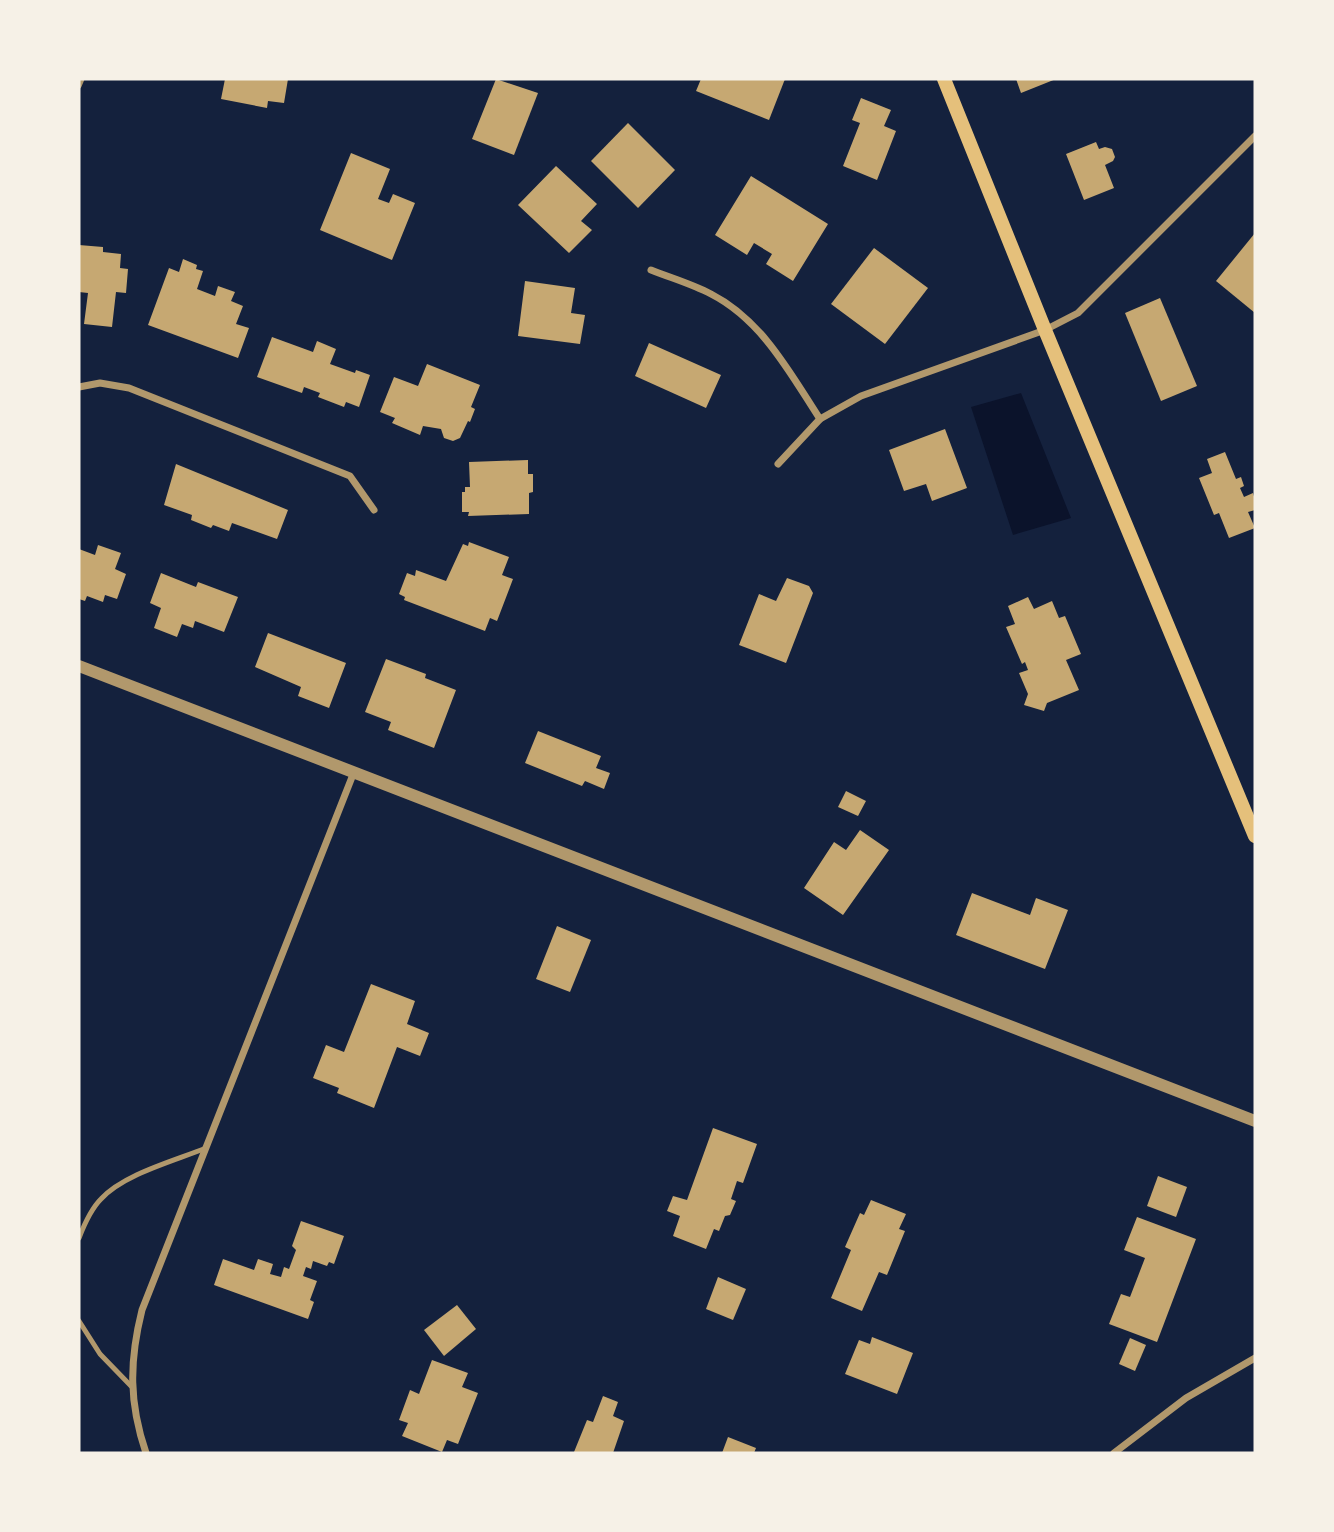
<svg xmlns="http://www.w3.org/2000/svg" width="1334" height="1532" viewBox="0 0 1334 1532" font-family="'IBM Plex Sans',sans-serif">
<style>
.water{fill:#0b132b}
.building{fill:#c6a872}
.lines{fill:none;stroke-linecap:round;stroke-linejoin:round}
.service{stroke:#b1986c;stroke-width:5}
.minor{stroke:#b1986c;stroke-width:7}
.tertiary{stroke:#b1986c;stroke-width:12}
.secondary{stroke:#e5c07b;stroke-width:14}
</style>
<rect width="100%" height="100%" fill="#14213d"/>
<!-- water -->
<path class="water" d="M1021 393 1071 518 1013 535 971 407Z"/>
<!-- building -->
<g class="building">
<path d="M225 79H288L284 103 268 101 267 108 221 99Z"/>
<path d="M496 79 538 93 514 155 472 139Z"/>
<path d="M701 79H785L769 120 696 91Z"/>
<path d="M1016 79H1056L1021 93Z"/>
<path d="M861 98 891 110 884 126 896 131 877 180 843 166 860 123 852 120Z"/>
<path d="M628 123 675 170 638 208 591 161Z"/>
<path d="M1096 142 1099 149 1105 147 1112 149 1115 157 1113 161 1105 165 1114 188 1084 200 1066 154Z"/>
<path d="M351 153 390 169 378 199 389 203 393 194 415 203 392 260 320 230Z"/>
<path d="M556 166 597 204 581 221 592 230 569 253 518 205Z"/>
<path d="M751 176 828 224 793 281 766 264 772 254 754 243 747 255 715 235Z"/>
<path d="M1255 233V313L1216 281Z"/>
<path d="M79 245 103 247V252L121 254 120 268 128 269 126 293 116 292 112 327 84 324 88 293 79 292Z"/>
<path d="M874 248 928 288 885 344 831 304Z"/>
<path d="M183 259 197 265 196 269 203 271 197 289 215 296 218 286 235 292 231 301 243 306 236 324 249 328 238 358 148 325 169 268 179 272Z"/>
<path d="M525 281 575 288 571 313 585 315 580 344 518 336Z"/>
<path d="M1160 298 1197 386 1161 401 1125 313Z"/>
<path d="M272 337 313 352 317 341 336 349 330 364 355 373 356 370 370 375 359 407 346 402 344 407 318 397 320 393 304 387 302 393 257 377Z"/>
<path d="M649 343 721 375 706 408 635 376Z"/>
<path d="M427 364 480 385 471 407 475 409 470 422 468 421 460 438 453 441 444 438 441 429 423 426 420 435 392 423 395 418 380 412 394 377 418 386Z"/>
<path d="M945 429 967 488 932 501 926 484 904 491 889 450Z"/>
<path d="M1225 452 1236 479 1241 477 1244 486 1240 488 1244 497 1253 493 1255 500V510L1248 512 1255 528 1229 538 1219 513 1214 515 1199 478 1212 473 1207 459Z"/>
<path d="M528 460V474H533V492L529 493V514L468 516 469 512H462V492H465V487H470L469 462Z"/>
<path d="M176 464 288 510 277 539 232 523 229 531 213 525 211 528 191 520 192 515 164 505Z"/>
<path d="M469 542 509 557 502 575 513 579 497 621 490 618 485 631 404 600 405 597 399 594 407 573 415 576 416 570 446 581 463 544 468 546Z"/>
<path d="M98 545 121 553 115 569 126 574 117 599 105 595 103 602 87 596 85 601 79 599V549L95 555Z"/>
<path d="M161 573 196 587 198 582 238 597 224 632 195 621 193 628 182 624 177 637 154 628 161 608 150 603Z"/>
<path d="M787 578 809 586 813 593 786 663 739 645 759 594 776 601Z"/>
<path d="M1028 597 1034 609 1052 601 1059 618 1065 616 1081 654 1066 660 1079 690 1047 703 1044 711 1024 705 1028 694 1019 673 1028 670 1025 662 1022 664 1006 627 1015 624 1008 606Z"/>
<path d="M268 633 346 663 329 708 298 696 301 687 255 667Z"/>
<path d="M386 659 426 674 425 678 456 690 434 748 388 730 391 722 365 712Z"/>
<path d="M538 731 601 756 596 768 610 773 604 789 585 781 582 786 525 763Z"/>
<path d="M846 791 866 801 858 816 838 807Z"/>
<path d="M860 830 889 850 843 915 804 888 834 842 846 850Z"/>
<path d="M972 893 1030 915 1036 898 1068 910 1045 969 956 935Z"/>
<path d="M557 926 591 940 570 992 536 979Z"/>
<path d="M371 984 415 1001 407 1024 429 1033 420 1056 397 1047 374 1108 337 1093 339 1088 313 1078 326 1045 344 1052Z"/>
<path d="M713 1128 757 1144 743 1183 737 1181 731 1199 736 1201 730 1215 725 1216 719 1231 714 1229 706 1249 673 1236 680 1216 667 1211 673 1196 687 1200Z"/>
<path d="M1158 1176 1187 1187 1176 1217 1147 1206Z"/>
<path d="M871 1200 906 1214 899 1229 905 1231 887 1275 879 1272 862 1311 831 1298 851 1250 845 1247 860 1213 864 1215Z"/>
<path d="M1137 1217 1196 1239 1157 1342 1109 1324 1121 1294 1130 1297 1145 1258 1124 1250Z"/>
<path d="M301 1221 344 1236 334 1264 329 1262 327 1266 313 1261 311 1269 306 1267 303 1276 317 1281 310 1300 314 1302 308 1319 214 1285 223 1259 254 1270 258 1259 273 1264 270 1274 281 1277 284 1267 289 1269 296 1250 292 1246Z"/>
<path d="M718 1277 746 1289 733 1320 706 1309Z"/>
<path d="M457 1305 476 1329 444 1356 424 1330Z"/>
<path d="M872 1337 913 1353 897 1394 845 1374 859 1340 870 1344Z"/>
<path d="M1130 1338 1146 1345 1135 1371 1119 1364Z"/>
<path d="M432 1360 468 1373 462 1387 478 1393 458 1444 447 1440 442 1452 402 1436 408 1423 399 1420 410 1390 419 1394Z"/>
<path d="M603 1396 618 1402 613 1416 624 1421 613 1453 574 1452 587 1420 593 1422Z"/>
<path d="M728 1437 756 1448 754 1453H722Z"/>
</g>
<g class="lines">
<!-- service -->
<g class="service">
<path d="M79 86 82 79"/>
<path d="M79 1238C84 1225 91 1209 101 1199 124 1174 174 1161 206 1148"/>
<path d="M79 1321 100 1354 131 1386"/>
</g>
<!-- minor -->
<g class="minor">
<path d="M651 270C671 278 692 284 711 294 762 320 790 373 820 419"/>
<path d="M79 387 100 383 129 388 350 476 374 510"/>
<path d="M778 464 820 419 861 396 1045 330 1078 313 1255 136"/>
<path d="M146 1453C129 1403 129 1362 142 1310L354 772"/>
<path d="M1114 1453 1186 1398 1255 1358"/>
</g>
<!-- tertiary -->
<path class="tertiary" d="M79 666 1255 1121"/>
<!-- secondary -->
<path class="secondary" d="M944 79 1045 330 1255 836"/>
</g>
<!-- border -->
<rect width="1334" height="1532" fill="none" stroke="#f6f1e7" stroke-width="161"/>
</svg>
